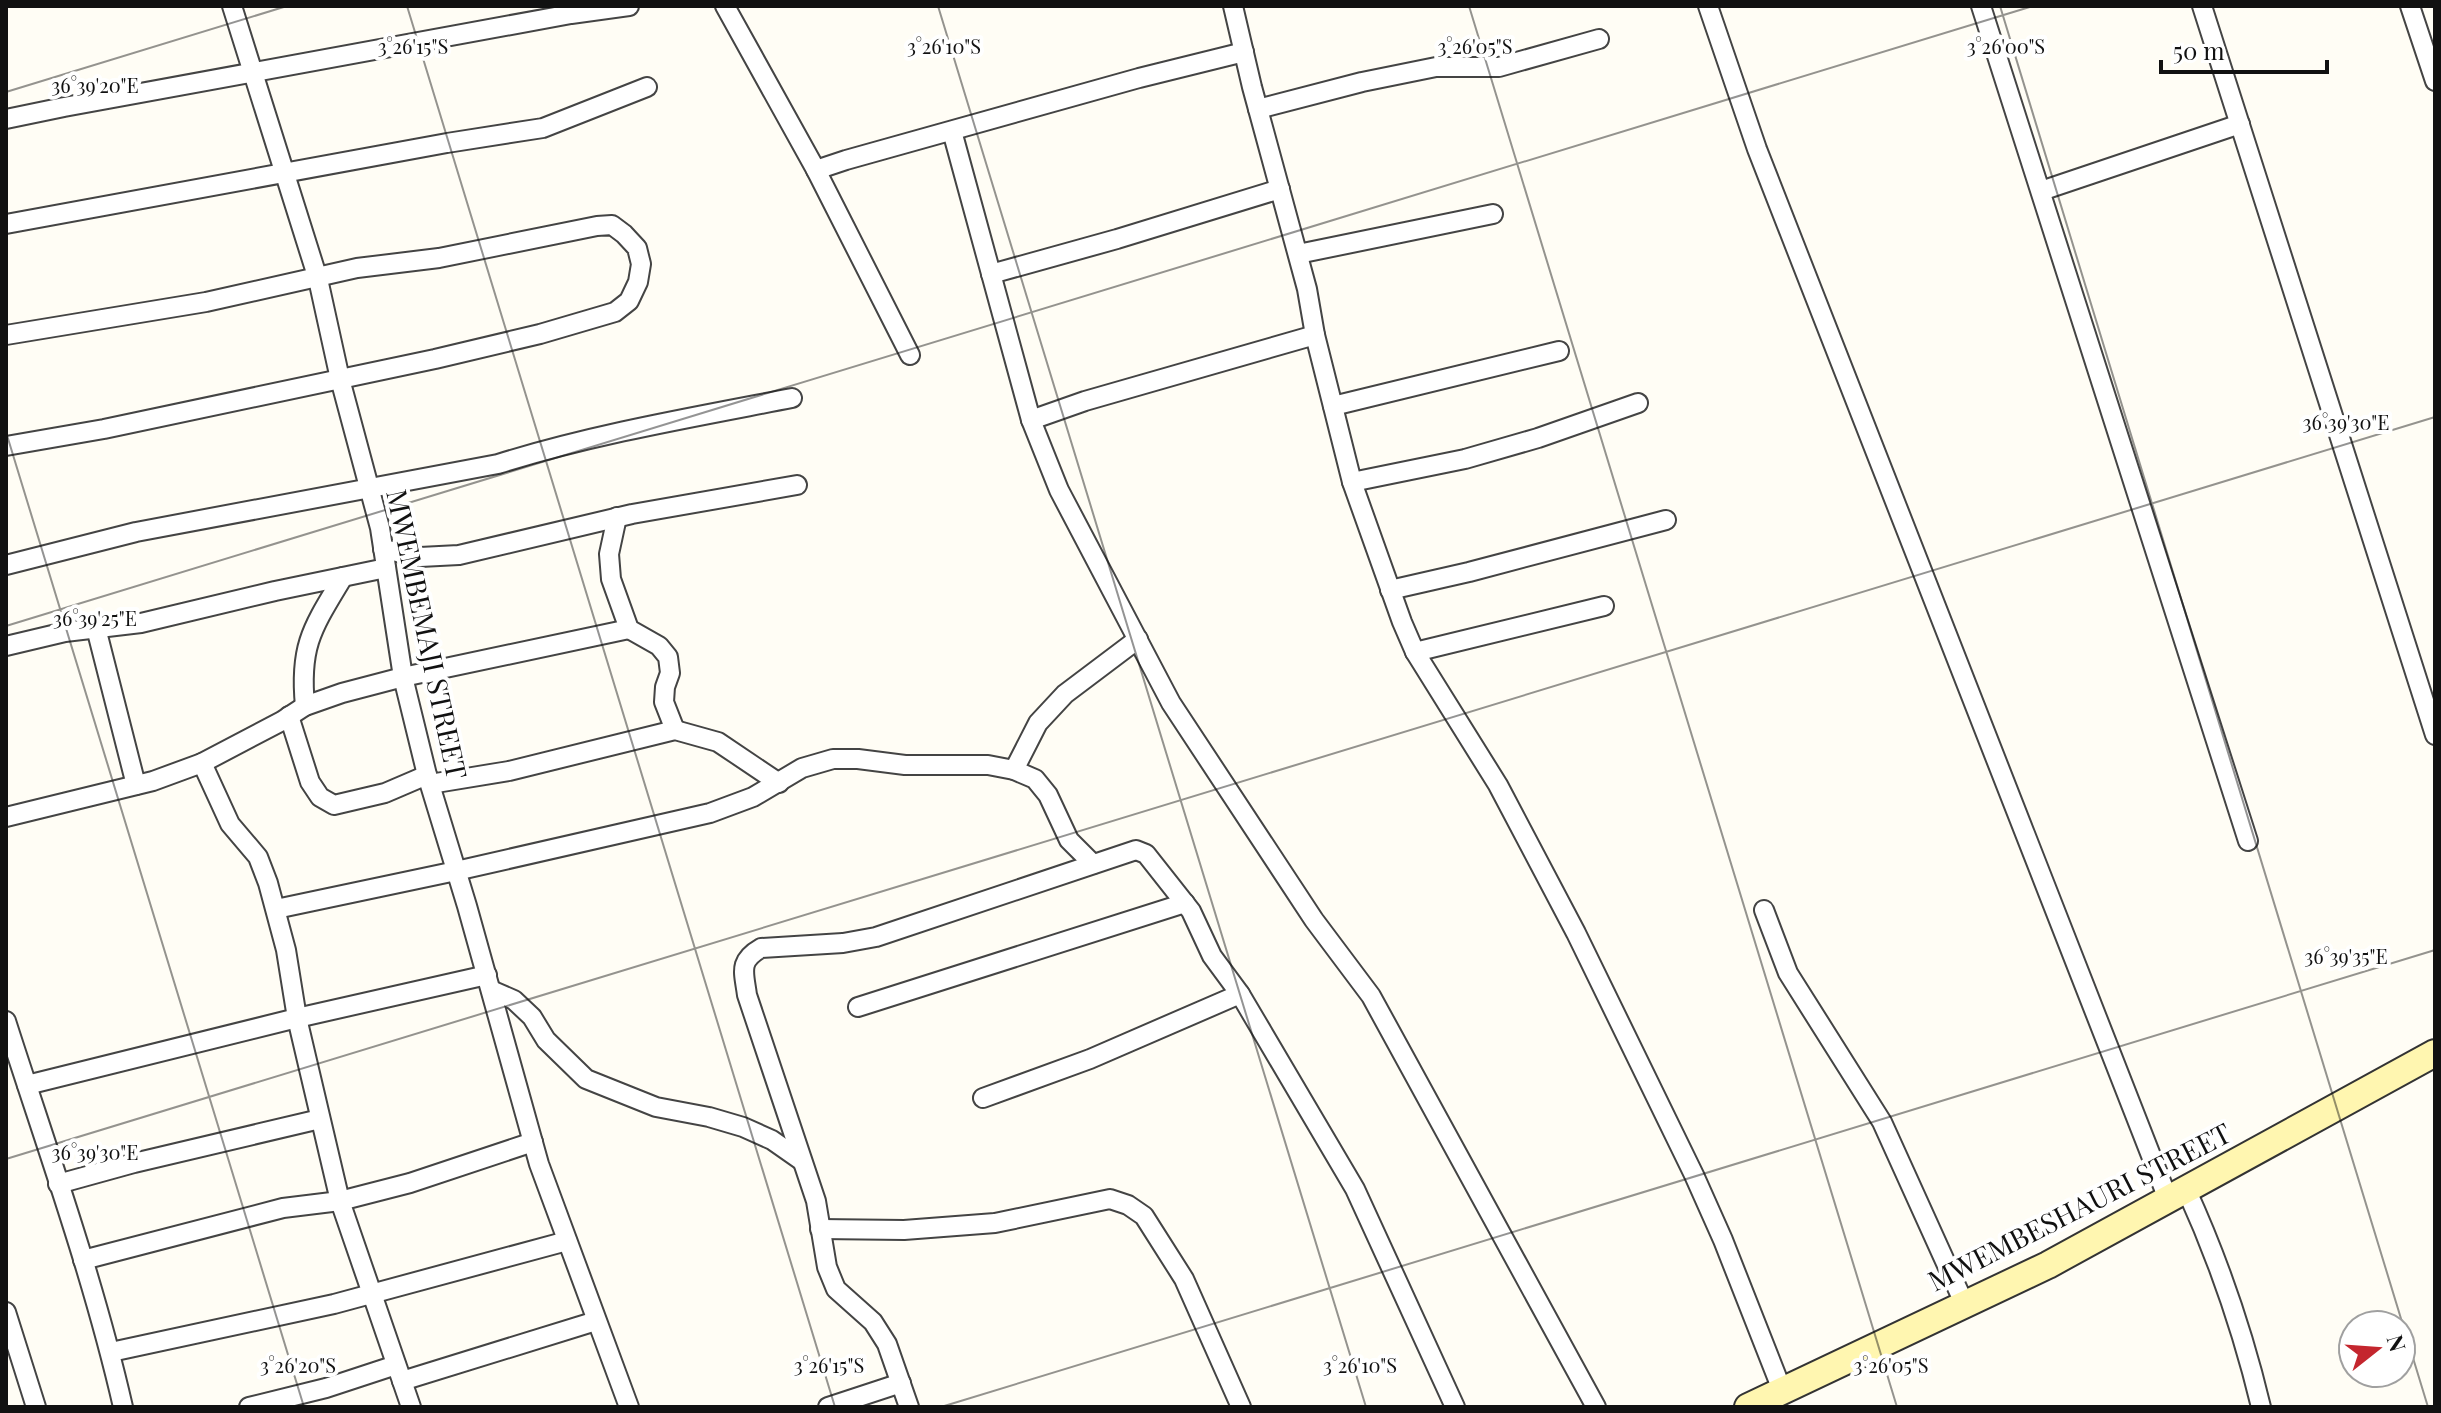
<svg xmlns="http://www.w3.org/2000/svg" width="2441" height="1413" viewBox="0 0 2441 1413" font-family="'Playfair Display',serif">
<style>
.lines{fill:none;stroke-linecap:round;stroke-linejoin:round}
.street-casing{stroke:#444;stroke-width:22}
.secondary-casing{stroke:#333;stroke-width:30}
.street{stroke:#fff;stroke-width:18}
.secondary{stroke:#fff6b0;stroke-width:26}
.ticks{fill:none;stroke:#111;stroke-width:2;stroke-opacity:0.45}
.labels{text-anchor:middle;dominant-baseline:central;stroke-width:8;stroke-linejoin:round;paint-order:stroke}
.street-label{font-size:28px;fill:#111;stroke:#fff}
.ticks-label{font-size:20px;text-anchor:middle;fill:#111;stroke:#fff;stroke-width:8;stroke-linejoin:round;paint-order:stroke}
</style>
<rect width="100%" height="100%" fill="#fffdf5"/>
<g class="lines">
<defs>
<g id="street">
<path d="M232 6 318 279 340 379 380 528 403 677 427 775 467 906 539 1164 629 1407"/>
<path d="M725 6 816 170 910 355"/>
<path d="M1233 6 1252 87 1307 289 1315 335 1352 482 1402 622 1415 652 1498 785 1576 933 1694 1175 1723 1240 1782 1390"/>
<path d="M1708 6 1757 149 2168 1199"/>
<path d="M1981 6 2248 841"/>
<path d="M2202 6 2435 735"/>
<path d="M2410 6 2435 81"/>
<path d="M1258 109 1362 82 1436 67H1499L1599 39"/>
<path d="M6 119 64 107 571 14 629 6"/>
<path d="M952 131 1031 420 1059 490 1171 703 1314 920 1371 996 1596 1407"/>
<path d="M816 170 846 160 1139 78 1244 52"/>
<path d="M2041 191 2240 124"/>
<path d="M6 224 447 143 543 128 647 87"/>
<path d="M1298 254 1493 214"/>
<path d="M991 274 1117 239 1280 189"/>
<path d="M6 335 206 302 357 268 439 258 597 226 612 225 624 234 637 248 641 264 638 282 629 301 615 312 540 334 435 359 104 429 6 446"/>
<path d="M1333 406 1559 351"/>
<path d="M1031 420 1085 401 1315 335"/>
<path d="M1352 482 1465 459 1538 438 1638 403"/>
<path d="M617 517 609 554 611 579 629 629 659 646 668 657 670 673 665 687 664 702 675 730"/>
<path d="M383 549 420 557 459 555 632 514 797 485"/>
<path d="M6 565 136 532 498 464C594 434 694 417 792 398"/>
<path d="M1390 590 1469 572 1666 520"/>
<path d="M96 628 136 785"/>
<path d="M6 646 65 632 141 623 275 591 386 568"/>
<path d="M1415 652 1604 606"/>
<path d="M305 706C299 645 313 627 343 577"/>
<path d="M289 716 310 782 320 797 334 805 385 793 427 775"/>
<path d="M202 763 230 824 258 857 268 883 286 950 297 1018 340 1201 411 1407"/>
<path d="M1014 770 1038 723 1065 694 1138 639"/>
<path d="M430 784 509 771 675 730 718 742 779 783"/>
<path d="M6 817 153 781 202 763 282 721 305 706 342 693 403 677 629 629"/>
<path d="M276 909 456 871 710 813 753 797 802 768 833 759H858L905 765H988L1014 770 1035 779 1048 795 1069 840 1093 864"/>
<path d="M1764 910 1788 973 1882 1122 1964 1303"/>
<path d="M491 990 514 1000 532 1017 546 1040 586 1079 656 1107 709 1117 743 1127 772 1140 802 1161"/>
<path d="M858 1007 1185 903"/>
<path d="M6 1021C47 1149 93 1276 123 1407"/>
<path d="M27 1085 297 1018 487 975"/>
<path d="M983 1098 1090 1059 1240 994"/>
<path d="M58 1184 134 1163 320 1119"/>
<path d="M2186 1189C2218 1259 2243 1332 2261 1407"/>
<path d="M820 1229 904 1230 995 1223 1110 1199 1128 1205 1144 1216 1184 1279 1241 1407"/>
<path d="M83 1260 283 1208 340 1201 410 1183 533 1142"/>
<path d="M6 1312 36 1407"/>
<path d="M111 1352 334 1304 567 1241"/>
<path d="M402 1381 596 1321"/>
<path d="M249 1407 326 1388 396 1365"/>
<path d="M828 1407 901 1383"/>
<path d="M909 1407 887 1344 873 1322 836 1289 827 1267 816 1201 747 995C744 972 738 961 761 948L843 943 876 937 1136 850 1146 854 1191 911 1212 956 1240 994 1355 1189 1455 1407"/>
</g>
<path id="secondary" d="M1748 1407 2048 1265 2435 1053"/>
</defs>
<!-- street casing -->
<use href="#street" class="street-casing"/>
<!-- secondary casing -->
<use href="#secondary" class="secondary-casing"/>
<!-- street -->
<use href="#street" class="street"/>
<!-- secondary -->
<use href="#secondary" class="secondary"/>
</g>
<!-- ticks -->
<path class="ticks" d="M407 6 835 1407M938 6 1366 1407M1469 6 1897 1407M2000 6 2428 1407M6 92 287 6M6 432 304 1407M6 626 2033 6M6 1159 2435 417M941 1407 2435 950"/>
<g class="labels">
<!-- street labels -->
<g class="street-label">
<text transform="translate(428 634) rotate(78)">MWEMBEMAJI STREET</text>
<text transform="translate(2079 1206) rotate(-27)">MWEMBESHAURI STREET</text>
</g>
</g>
<g class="ticks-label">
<text x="413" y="54">3°26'15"S</text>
<text x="944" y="54">3°26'10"S</text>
<text x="1475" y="54">3°26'05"S</text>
<text x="2006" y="54">3°26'00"S</text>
<text x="95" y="93">36°39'20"E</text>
<text x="2346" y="430">36°39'30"E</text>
<text x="95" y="626">36°39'25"E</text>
<text x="2346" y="964">36°39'35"E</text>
<text x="95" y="1160">36°39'30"E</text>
<text x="298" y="1373">3°26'20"S</text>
<text x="829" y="1373">3°26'15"S</text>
<text x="1360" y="1373">3°26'10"S</text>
<text x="1891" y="1373">3°26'05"S</text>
</g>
<!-- border -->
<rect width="2441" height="1413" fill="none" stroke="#111111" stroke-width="16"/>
<!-- north arrow -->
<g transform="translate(2377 1349) rotate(73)"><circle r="38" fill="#ffffff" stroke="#a0a0a0" stroke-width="2"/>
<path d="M0-6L14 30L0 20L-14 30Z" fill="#c4262e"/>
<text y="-12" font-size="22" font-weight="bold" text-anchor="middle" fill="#111111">N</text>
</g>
<!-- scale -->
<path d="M2161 60v12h166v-12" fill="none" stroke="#111111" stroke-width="4"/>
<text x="2173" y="60" font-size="24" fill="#111111" stroke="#ffffff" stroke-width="6" paint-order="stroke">50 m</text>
</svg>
